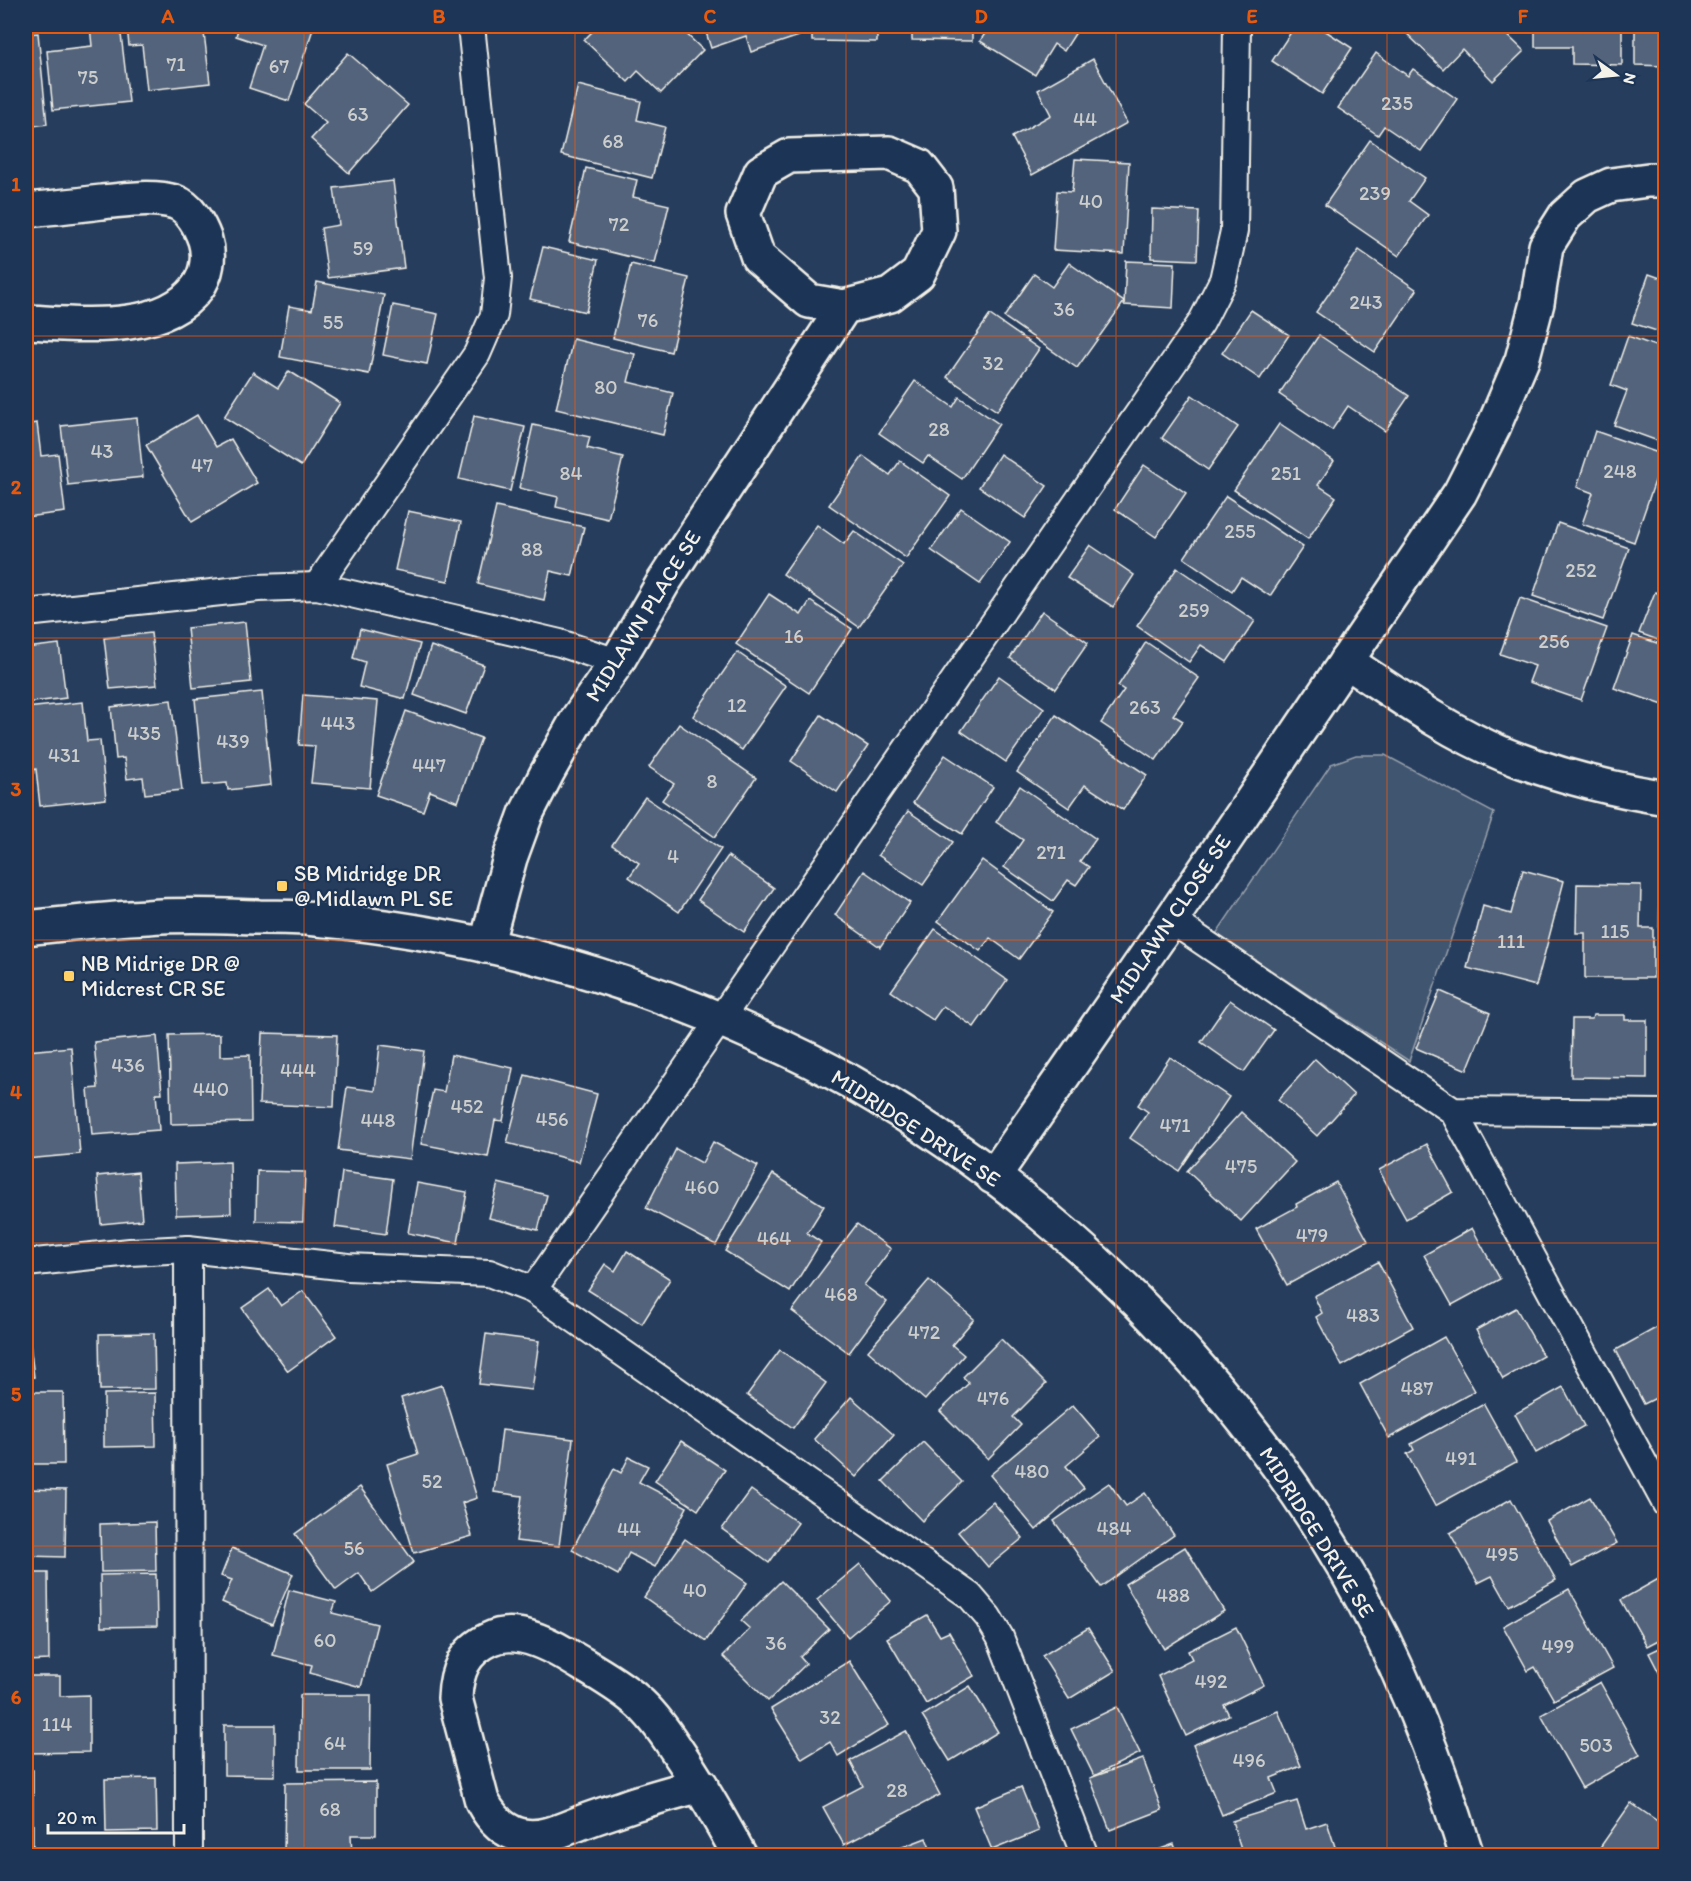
<svg xmlns="http://www.w3.org/2000/svg" width="1691" height="1881" viewBox="0 0 1691 1881" font-family="Itim,sans-serif">
<style>
.green{fill:#40546f;stroke:#9aa2ac;stroke-width:1.5}
.building{fill:#52647b;stroke:#f4f1e8;stroke-width:1.5}
.lines{fill:none;stroke-linecap:round;stroke-linejoin:round}
.service-casing{stroke:#f4f1e8;stroke-width:30}
.minor-casing{stroke:#f4f1e8;stroke-width:38}
.service{stroke:#1d3557;stroke-width:26}
.minor{stroke:#1d3557;stroke-width:33}
.grid{fill:none;stroke:#e8590c;stroke-width:1.5;stroke-opacity:0.55}
.poi-dot{fill:#ffd166;stroke:#1d3557;stroke-width:2}
.labels{text-anchor:middle;dominant-baseline:central;stroke-width:4.5;stroke-linejoin:round;paint-order:stroke}
.number-label{font-size:20px;fill:#cccecd}
.street-label{font-size:22px;fill:#f4f1e8;stroke:#1d3557}
.poi-label{font-size:22px;fill:#f4f1e8;stroke:#1d3557;text-anchor:start}
.neatline{fill:none;stroke:#e8590c;stroke-width:2}
.grid-label{font-size:20px;text-anchor:middle;font-weight:bold;fill:#e8590c}
</style>
<rect width="100%" height="100%" fill="#263d5d"/>
<filter id="ink" filterUnits="userSpaceOnUse"><feTurbulence type="fractalNoise" baseFrequency=".0167" numOctaves="2"/><feDisplacementMap in="SourceGraphic" scale="12" xChannelSelector="R" yChannelSelector="G"/><feConvolveMatrix kernelMatrix="1 2 1 2 8 2 1 2 1" color-interpolation-filters="sRGB"/></filter>
<g filter="url(#ink)">
<!-- green -->
<path class="green" d="M1356 755H1385L1494 813 1409 1061 1216 934 1331 764Z"/>
<!-- building -->
<g class="building">
<path d="M90 26H120L129 102 53 110 47 51 92 46Z"/>
<path d="M127 26H195L196 34 204 33 210 83 147 90 142 45 129 46Z"/>
<path d="M239 26H314L289 101 249 88 263 45 236 36Z"/>
<path d="M598 26H678L703 50 661 93 638 71 628 82 584 40Z"/>
<path d="M704 26H796L799 36 751 52 746 36 711 48Z"/>
<path d="M812 26H877V42L812 41Z"/>
<path d="M912 26H972V41L912 40Z"/>
<path d="M990 26H1080L1064 51 1054 44 1035 75 980 41Z"/>
<path d="M1295 26H1318L1352 48 1322 94 1272 61Z"/>
<path d="M1399 26H1498L1524 51 1493 81 1462 49 1443 69Z"/>
<path d="M1535 26H1622V65L1572 64V47H1535Z"/>
<path d="M1635 26H1666V66L1635 65Z"/>
<path d="M38 33 47 124 26 127V34Z"/>
<path d="M348 53 408 105 349 173 311 139 326 123 304 104Z"/>
<path d="M1376 53 1408 76 1413 69 1457 99 1421 151 1384 126 1378 135 1338 108Z"/>
<path d="M1093 59 1127 123 1032 175 1012 137 1051 115 1038 90Z"/>
<path d="M578 85 641 101 637 120 665 127 652 178 561 155Z"/>
<path d="M1370 140 1425 178 1409 201 1428 215 1399 256 1325 205Z"/>
<path d="M1075 159 1129 162 1124 254 1053 250 1057 191 1072 192Z"/>
<path d="M586 168 637 180 633 197 669 205 655 263 569 242Z"/>
<path d="M393 181 404 268 328 278 321 228 339 225 334 188Z"/>
<path d="M1152 209 1199 211 1197 260 1151 258Z"/>
<path d="M543 247 598 260 586 312 530 299Z"/>
<path d="M1359 250 1417 290 1375 352 1316 312Z"/>
<path d="M1126 261 1175 263 1173 308 1124 305Z"/>
<path d="M1069 263 1124 302 1077 368 1004 317 1034 274 1052 287Z"/>
<path d="M631 264 689 278 671 352 613 338Z"/>
<path d="M1649 274 1666 280V334L1632 323Z"/>
<path d="M317 282 384 295 369 374 280 357 289 306 312 310Z"/>
<path d="M393 305 438 314 427 364 383 355Z"/>
<path d="M1251 310 1289 335 1260 379 1222 353Z"/>
<path d="M990 315 1039 349 997 411 947 377Z"/>
<path d="M1319 335 1409 396 1385 431 1348 406 1332 430 1279 394Z"/>
<path d="M1628 336 1666 350V444L1614 425 1627 391 1611 385Z"/>
<path d="M573 339 635 354 628 382 673 393 663 435 556 409Z"/>
<path d="M289 371 340 403 301 466 224 417 253 372 278 388Z"/>
<path d="M915 381 953 407 959 397 999 424 962 479 928 456 923 463 879 433Z"/>
<path d="M1192 395 1238 427 1208 470 1162 438Z"/>
<path d="M197 415 216 447 231 439 257 483 192 522 146 445Z"/>
<path d="M474 416 525 427 510 491 459 479Z"/>
<path d="M137 418 143 477 68 485 61 426Z"/>
<path d="M37 423 41 456 58 454 65 512 26 517V425Z"/>
<path d="M1279 424 1334 461 1318 485 1336 497 1308 539 1234 490Z"/>
<path d="M533 425 590 437 587 448 623 457 608 519 556 507 558 497 519 488Z"/>
<path d="M1595 431 1664 455 1634 542 1582 524 1593 493 1577 487Z"/>
<path d="M1000 454 1047 486 1025 518 979 487Z"/>
<path d="M863 456 890 475 900 461 950 496 906 558 829 505Z"/>
<path d="M1144 465 1186 493 1156 537 1115 509Z"/>
<path d="M1226 496 1303 547 1270 596 1241 577 1232 591 1184 558Z"/>
<path d="M496 507 584 527 572 576 550 571 544 600 478 584Z"/>
<path d="M961 508 1010 542 980 584 931 550Z"/>
<path d="M408 511 461 522 448 581 395 570Z"/>
<path d="M1558 523 1629 548 1603 620 1533 596Z"/>
<path d="M817 525 844 544 854 531 903 565 859 627 783 574Z"/>
<path d="M1090 545 1134 575 1113 607 1067 578Z"/>
<path d="M1177 568 1255 621 1227 662 1201 645 1189 662 1137 626Z"/>
<path d="M1655 592 1666 596V643L1639 633Z"/>
<path d="M769 594 801 615 810 601 852 629 809 693 736 644Z"/>
<path d="M1520 598 1607 628 1581 700 1529 682 1535 666 1500 654Z"/>
<path d="M1042 611 1088 643 1056 689 1010 658Z"/>
<path d="M245 622 251 682 193 688 187 628Z"/>
<path d="M360 629 420 644 405 699 359 687 365 662 353 658Z"/>
<path d="M151 633 157 685 110 689 104 638Z"/>
<path d="M1633 635 1666 646V706L1614 688Z"/>
<path d="M1146 642 1199 678 1173 715 1183 721 1156 760 1101 723 1124 690 1118 686Z"/>
<path d="M59 644 66 698 26 703V648Z"/>
<path d="M431 646 484 665 466 714 414 695Z"/>
<path d="M737 652 786 686 742 750 693 716Z"/>
<path d="M999 676 1044 708 1006 762 961 731Z"/>
<path d="M262 692 271 785 228 790 227 783 203 785 195 699Z"/>
<path d="M303 695 378 701 370 788 311 783 315 746 299 745Z"/>
<path d="M171 700 182 790 145 794 143 777 127 779 124 758 116 759 111 707Z"/>
<path d="M83 702 87 741 100 740 106 799 40 806 36 769 26 770V708Z"/>
<path d="M406 711 481 738 458 802 430 791 423 811 376 795Z"/>
<path d="M821 715 868 746 837 792 791 761Z"/>
<path d="M1056 715 1147 775 1123 810 1085 785 1069 808 1017 772Z"/>
<path d="M679 724 756 778 715 837 662 800 674 784 649 767Z"/>
<path d="M945 755 993 787 962 834 913 803Z"/>
<path d="M1020 786 1096 839 1080 861 1089 867 1076 885 1068 880 1053 901 1004 867 1023 840 996 822Z"/>
<path d="M645 797 721 849 679 912 629 877 639 863 612 845Z"/>
<path d="M908 811 953 842 923 885 878 855Z"/>
<path d="M728 856 774 888 744 932 698 900Z"/>
<path d="M982 860 1053 912 1019 959 990 938 980 951 938 921Z"/>
<path d="M1523 870 1564 881 1536 986 1467 968 1483 906 1511 914Z"/>
<path d="M864 871 910 903 880 947 835 915Z"/>
<path d="M1577 884 1641 885 1640 928H1653V978H1585V933H1576Z"/>
<path d="M1660 891H1666V983H1658Z"/>
<path d="M935 929 1007 980 974 1027 943 1006 933 1020 891 991Z"/>
<path d="M1440 991 1490 1013 1467 1070 1416 1048Z"/>
<path d="M1230 1000 1274 1030 1244 1072 1201 1042Z"/>
<path d="M1593 1015H1625V1020H1647V1078L1571 1077 1572 1019H1592Z"/>
<path d="M262 1033 337 1035 334 1107 259 1104Z"/>
<path d="M220 1034V1056L250 1055 251 1122 171 1124 169 1035Z"/>
<path d="M157 1036 162 1093H156L159 1130 92 1135 88 1089 98 1088 94 1042Z"/>
<path d="M380 1045 424 1051 410 1159 338 1150 347 1087 375 1091Z"/>
<path d="M71 1047 80 1154 26 1159V1096L32 1095 27 1051Z"/>
<path d="M451 1055 513 1068 503 1121 495 1120 488 1157 421 1144 433 1090 444 1092Z"/>
<path d="M1170 1057 1229 1097 1179 1171 1130 1138 1148 1112 1138 1105Z"/>
<path d="M1315 1059 1354 1095 1317 1136 1278 1100Z"/>
<path d="M525 1075 597 1094 579 1162 507 1143Z"/>
<path d="M1241 1112 1295 1162 1241 1221 1187 1171Z"/>
<path d="M713 1142 758 1166 716 1245 646 1208 676 1149 702 1163Z"/>
<path d="M1427 1144 1453 1192 1406 1219 1379 1170Z"/>
<path d="M230 1162 231 1213 176 1215 175 1164Z"/>
<path d="M257 1171 305 1172 303 1222 256 1221Z"/>
<path d="M138 1172 142 1220 101 1224 97 1176Z"/>
<path d="M342 1172 393 1179 386 1234 335 1227Z"/>
<path d="M773 1174 824 1206 807 1233 821 1242 790 1292 725 1251Z"/>
<path d="M1336 1182 1368 1241 1287 1285 1256 1229 1297 1207 1296 1204Z"/>
<path d="M417 1183 467 1192 458 1243 408 1233Z"/>
<path d="M498 1183 547 1195 538 1230 489 1218Z"/>
<path d="M857 1224 891 1249 864 1285 887 1302 849 1353 792 1311Z"/>
<path d="M1472 1228 1500 1279 1452 1305 1424 1255Z"/>
<path d="M627 1251 670 1279 642 1324 588 1290 605 1264 615 1271Z"/>
<path d="M1378 1262 1413 1327 1342 1366 1316 1317 1322 1313 1314 1296Z"/>
<path d="M929 1280 974 1319 952 1345 964 1355 925 1400 868 1351Z"/>
<path d="M269 1289 281 1306 303 1291 336 1336 288 1371 242 1308Z"/>
<path d="M26 1308 34 1377 26 1378Z"/>
<path d="M1516 1308 1543 1356 1503 1379 1476 1330Z"/>
<path d="M1665 1323 1666 1393 1644 1404 1616 1350Z"/>
<path d="M154 1333 155 1389 100 1390 99 1334Z"/>
<path d="M486 1334 539 1341 532 1390 479 1384Z"/>
<path d="M1444 1337 1475 1391 1389 1438 1360 1384Z"/>
<path d="M1001 1339 1046 1384 1013 1417 1021 1425 988 1459 940 1411 969 1383 963 1377Z"/>
<path d="M780 1350 826 1383 793 1428 747 1395Z"/>
<path d="M442 1385 477 1498 462 1503 472 1536 414 1553 387 1464 418 1454 401 1398Z"/>
<path d="M1563 1387 1584 1426 1536 1453 1515 1414Z"/>
<path d="M26 1392H63L64 1464H26Z"/>
<path d="M155 1393 156 1446 104 1447V1394Z"/>
<path d="M851 1397 894 1435 856 1477 814 1439Z"/>
<path d="M1484 1404 1516 1462 1435 1506 1407 1454 1414 1450 1411 1444Z"/>
<path d="M1073 1405 1100 1437 1066 1466 1084 1488 1036 1530 990 1475Z"/>
<path d="M502 1430 573 1439 559 1546 516 1541 522 1496 494 1492Z"/>
<path d="M681 1441 725 1470 698 1510 655 1481Z"/>
<path d="M923 1442 962 1482 922 1521 883 1481Z"/>
<path d="M629 1457 648 1466 639 1482 687 1507 655 1567 629 1553 618 1575 572 1550 614 1469 621 1473Z"/>
<path d="M1109 1483 1126 1506 1145 1493 1174 1535 1101 1587 1054 1521Z"/>
<path d="M360 1487 414 1562 372 1592 359 1573 336 1590 295 1534Z"/>
<path d="M26 1489 66 1490 65 1557 26 1556V1566Z"/>
<path d="M751 1490 798 1523 769 1563 722 1529Z"/>
<path d="M1590 1497 1617 1543 1572 1567 1547 1521Z"/>
<path d="M1511 1499 1556 1580 1509 1606 1492 1576 1478 1583 1450 1533Z"/>
<path d="M993 1502 1023 1538 988 1567 958 1532Z"/>
<path d="M155 1522 156 1571 101 1572 100 1524Z"/>
<path d="M685 1539 747 1583 706 1641 644 1597Z"/>
<path d="M1185 1547 1224 1611 1164 1649 1125 1584Z"/>
<path d="M232 1548 293 1574 272 1624 222 1602 232 1580 221 1576Z"/>
<path d="M860 1564 891 1601 848 1637 817 1600Z"/>
<path d="M26 1573H48L49 1660 26 1661Z"/>
<path d="M156 1574 157 1626 101 1627 100 1575Z"/>
<path d="M1662 1577 1666 1583V1636L1647 1646 1621 1600Z"/>
<path d="M781 1581 829 1629 800 1657 806 1664 768 1701 723 1656 750 1629 741 1621Z"/>
<path d="M1569 1589 1613 1668 1554 1700 1535 1667 1528 1671 1503 1626Z"/>
<path d="M289 1590 336 1602 332 1613 377 1624 361 1687 310 1673 312 1665 273 1655Z"/>
<path d="M927 1615 940 1636 949 1632 974 1676 926 1704 887 1638Z"/>
<path d="M1236 1627 1264 1685 1224 1705 1229 1715 1186 1736 1158 1676 1192 1659 1188 1651Z"/>
<path d="M1088 1628 1115 1671 1069 1699 1042 1656Z"/>
<path d="M1666 1645V1686L1649 1653Z"/>
<path d="M849 1661 889 1725 838 1756 830 1742 802 1759 771 1709Z"/>
<path d="M26 1676H60V1696L89 1695V1752L26 1753Z"/>
<path d="M1600 1682 1640 1755 1582 1788 1541 1715Z"/>
<path d="M970 1686 998 1732 950 1761 922 1716Z"/>
<path d="M300 1695H371L370 1770H299Z"/>
<path d="M1117 1707 1140 1753 1094 1776 1071 1729Z"/>
<path d="M1278 1711 1301 1766 1271 1778 1277 1793 1222 1815 1193 1745Z"/>
<path d="M224 1725H275V1776L224 1775Z"/>
<path d="M906 1731 940 1795 844 1845 823 1807 863 1786 850 1761Z"/>
<path d="M1143 1759 1162 1810 1110 1830 1090 1778Z"/>
<rect x="26" y="1770" width="7" height="75"/>
<path d="M156 1778 157 1831 106 1832 105 1779Z"/>
<path d="M376 1782V1835H351L352 1856H284L285 1783Z"/>
<path d="M1021 1787 1039 1831 992 1850 974 1807Z"/>
<path d="M1297 1801 1306 1829 1327 1822 1338 1856H1243L1232 1821Z"/>
<path d="M1631 1803 1666 1827V1856H1594Z"/>
<path d="M926 1838 933 1856H879Z"/>
<path d="M1174 1844 1178 1856H1142Z"/>
</g>
<g class="lines">
<defs>
<g id="service">
<path d="M317 586 477 354 494 315 498 278 471 26"/>
<path d="M26 613 258 588 317 586 560 643 617 662"/>
<path d="M1171 920 1453 1111 1666 1113"/>
<path d="M1453 1111 1666 1504"/>
<path d="M188 1249 189 1856"/>
<path d="M26 1263 130 1252 188 1249 348 1267 489 1273 533 1290 970 1596 988 1617 1000 1637 1085 1856"/>
<path d="M533 1290 1201 323 1223 280 1234 231 1237 26"/>
</g>
<g id="minor">
<path d="M26 210C51 208 77 205 102 202 126 200 152 195 175 202 190 207 200 226 205 240 210 256 207 275 197 288 162 335 77 324 26 322"/>
<path d="M1346 661C1396 694 1447 731 1503 754 1555 775 1610 789 1666 798"/>
<path d="M26 928C66 924 106 919 147 917 184 914 222 916 260 917 278 917 297 917 316 919 468 933 619 973 758 1036 790 1050 821 1065 851 1082 1072 1208 1268 1409 1382 1637 1416 1707 1444 1781 1467 1856"/>
<path d="M486 946 510 858 526 814 547 773 578 718 617 662 663 583 844 307 890 295 918 274 939 231 936 188 919 166 889 153 789 156 761 172 743 214 758 257 809 301 844 307"/>
<path d="M993 1177 1171 920 1460 493 1493 428 1522 360 1537 303 1546 246 1565 216 1587 196 1611 185 1648 180H1666"/>
<path d="M701 1785C678 1791 656 1797 634 1804 618 1810 601 1815 585 1821 566 1828 544 1840 523 1836 503 1832 491 1818 482 1801L455 1698C456 1671 464 1651 490 1639 514 1627 545 1642 567 1655 590 1669 615 1682 636 1700 652 1713 665 1732 676 1749 700 1784 720 1819 740 1856"/>
</g>
</defs>
<!-- service casing -->
<use href="#service" class="service-casing"/>
<!-- minor casing -->
<use href="#minor" class="minor-casing"/>
<!-- service -->
<use href="#service" class="service"/>
<!-- minor -->
<use href="#minor" class="minor"/>
</g>
</g>
<!-- grid -->
<path class="grid" d="M304 26V1856M575 26V1856M846 26V1856M1116 26V1856M1387 26V1856M26 336H1666M26 638H1666M26 940H1666M26 1243H1666M26 1546H1666"/>
<!-- markers -->
<g class="poi-dot">
<rect x="276" y="880" width="12" height="12" rx="3"/>
<rect x="63" y="970" width="12" height="12" rx="3"/>
</g>
<g class="labels">
<!-- number labels -->
<g class="number-label">
<text x="176" y="64">71</text>
<text x="279" y="66">67</text>
<text x="88" y="77">75</text>
<text x="1397" y="103">235</text>
<text x="358" y="114">63</text>
<text x="1085" y="119">44</text>
<text x="613" y="141">68</text>
<text x="1375" y="193">239</text>
<text x="1091" y="201">40</text>
<text x="619" y="224">72</text>
<text x="363" y="248">59</text>
<text x="1366" y="302">243</text>
<text x="1064" y="309">36</text>
<text x="648" y="320">76</text>
<text x="333" y="322">55</text>
<text x="993" y="363">32</text>
<text x="606" y="387">80</text>
<text x="939" y="429">28</text>
<text x="102" y="451">43</text>
<text x="202" y="465">47</text>
<text x="1620" y="471">248</text>
<text x="571" y="473">84</text>
<text x="1286" y="473">251</text>
<text x="1240" y="531">255</text>
<text x="532" y="549">88</text>
<text x="1581" y="570">252</text>
<text x="1194" y="610">259</text>
<text x="794" y="636">16</text>
<text x="1554" y="641">256</text>
<text x="737" y="705">12</text>
<text x="1145" y="707">263</text>
<text x="338" y="723">443</text>
<text x="144" y="733">435</text>
<text x="233" y="741">439</text>
<text x="64" y="755">431</text>
<text x="429" y="765">447</text>
<text x="712" y="781">8</text>
<text x="1051" y="852">271</text>
<text x="673" y="856">4</text>
<text x="1615" y="931">115</text>
<text x="1511" y="941">111</text>
<text x="128" y="1065">436</text>
<text x="298" y="1070">444</text>
<text x="211" y="1089">440</text>
<text x="467" y="1106">452</text>
<text x="552" y="1119">456</text>
<text x="378" y="1120">448</text>
<text x="1175" y="1125">471</text>
<text x="1241" y="1166">475</text>
<text x="702" y="1187">460</text>
<text x="1312" y="1235">479</text>
<text x="774" y="1238">464</text>
<text x="841" y="1294">468</text>
<text x="1363" y="1315">483</text>
<text x="924" y="1332">472</text>
<text x="1417" y="1388">487</text>
<text x="993" y="1398">476</text>
<text x="1461" y="1458">491</text>
<text x="1032" y="1471">480</text>
<text x="432" y="1481">52</text>
<text x="1114" y="1528">484</text>
<text x="629" y="1529">44</text>
<text x="354" y="1548">56</text>
<text x="1502" y="1554">495</text>
<text x="695" y="1590">40</text>
<text x="1173" y="1595">488</text>
<text x="325" y="1640">60</text>
<text x="776" y="1643">36</text>
<text x="1558" y="1646">499</text>
<text x="1211" y="1681">492</text>
<text x="830" y="1717">32</text>
<text x="57" y="1724">114</text>
<text x="335" y="1743">64</text>
<text x="1596" y="1745">503</text>
<text x="1249" y="1760">496</text>
<text x="897" y="1790">28</text>
<text x="330" y="1809">68</text>
</g>
<!-- street labels -->
<g class="street-label">
<text transform="translate(643 616) rotate(-58)">MIDLAWN PLACE SE</text>
<text transform="translate(1170 919) rotate(-56)">MIDLAWN CLOSE SE</text>
<text transform="translate(916 1128) rotate(33)">MIDRIDGE DRIVE SE</text>
<text transform="translate(1317 1532) rotate(58)">MIDRIDGE DRIVE SE</text>
</g>
<!-- poi labels -->
<g class="poi-label">
<text x="294" y="873">SB Midridge DR<tspan x="294" dy="25">@ Midlawn PL SE</tspan></text>
<text x="81" y="963">NB Midrige DR @<tspan x="81" dy="25">Midcrest CR SE</tspan></text>
</g>
</g>
<!-- margin -->
<rect width="1691" height="1881" fill="none" stroke="#1d3557" stroke-width="66"/>
<!-- north arrow -->
<g transform="translate(1616 75) rotate(105)" stroke="#1d3557" stroke-width="4.5" paint-order="stroke">
<path d="M0-4.5L10 22L0 15L-10 22Z" fill="#f4f1e8"/>
<text y="-9" font-size="16" font-weight="bold" text-anchor="middle" fill="#f4f1e8">N</text>
</g>
<!-- scale -->
<path d="M48 1824v9h136v-9" fill="none" stroke="#f4f1e8" stroke-width="3"/>
<text x="57" y="1824" font-size="18" fill="#f4f1e8" stroke="#1d3557" stroke-width="4.5" paint-order="stroke">20 m</text>
<rect x="33" y="33" width="1625" height="1815" class="neatline"/>
<g class="grid-label">
<text x="168" y="23">A</text>
<text x="439" y="23">B</text>
<text x="710" y="23">C</text>
<text x="981" y="23">D</text>
<text x="1252" y="23">E</text>
<text x="1523" y="23">F</text>
<text x="16" y="191">1</text>
<text x="16" y="494">2</text>
<text x="16" y="796">3</text>
<text x="16" y="1099">4</text>
<text x="16" y="1401">5</text>
<text x="16" y="1704">6</text>
</g>
</svg>
